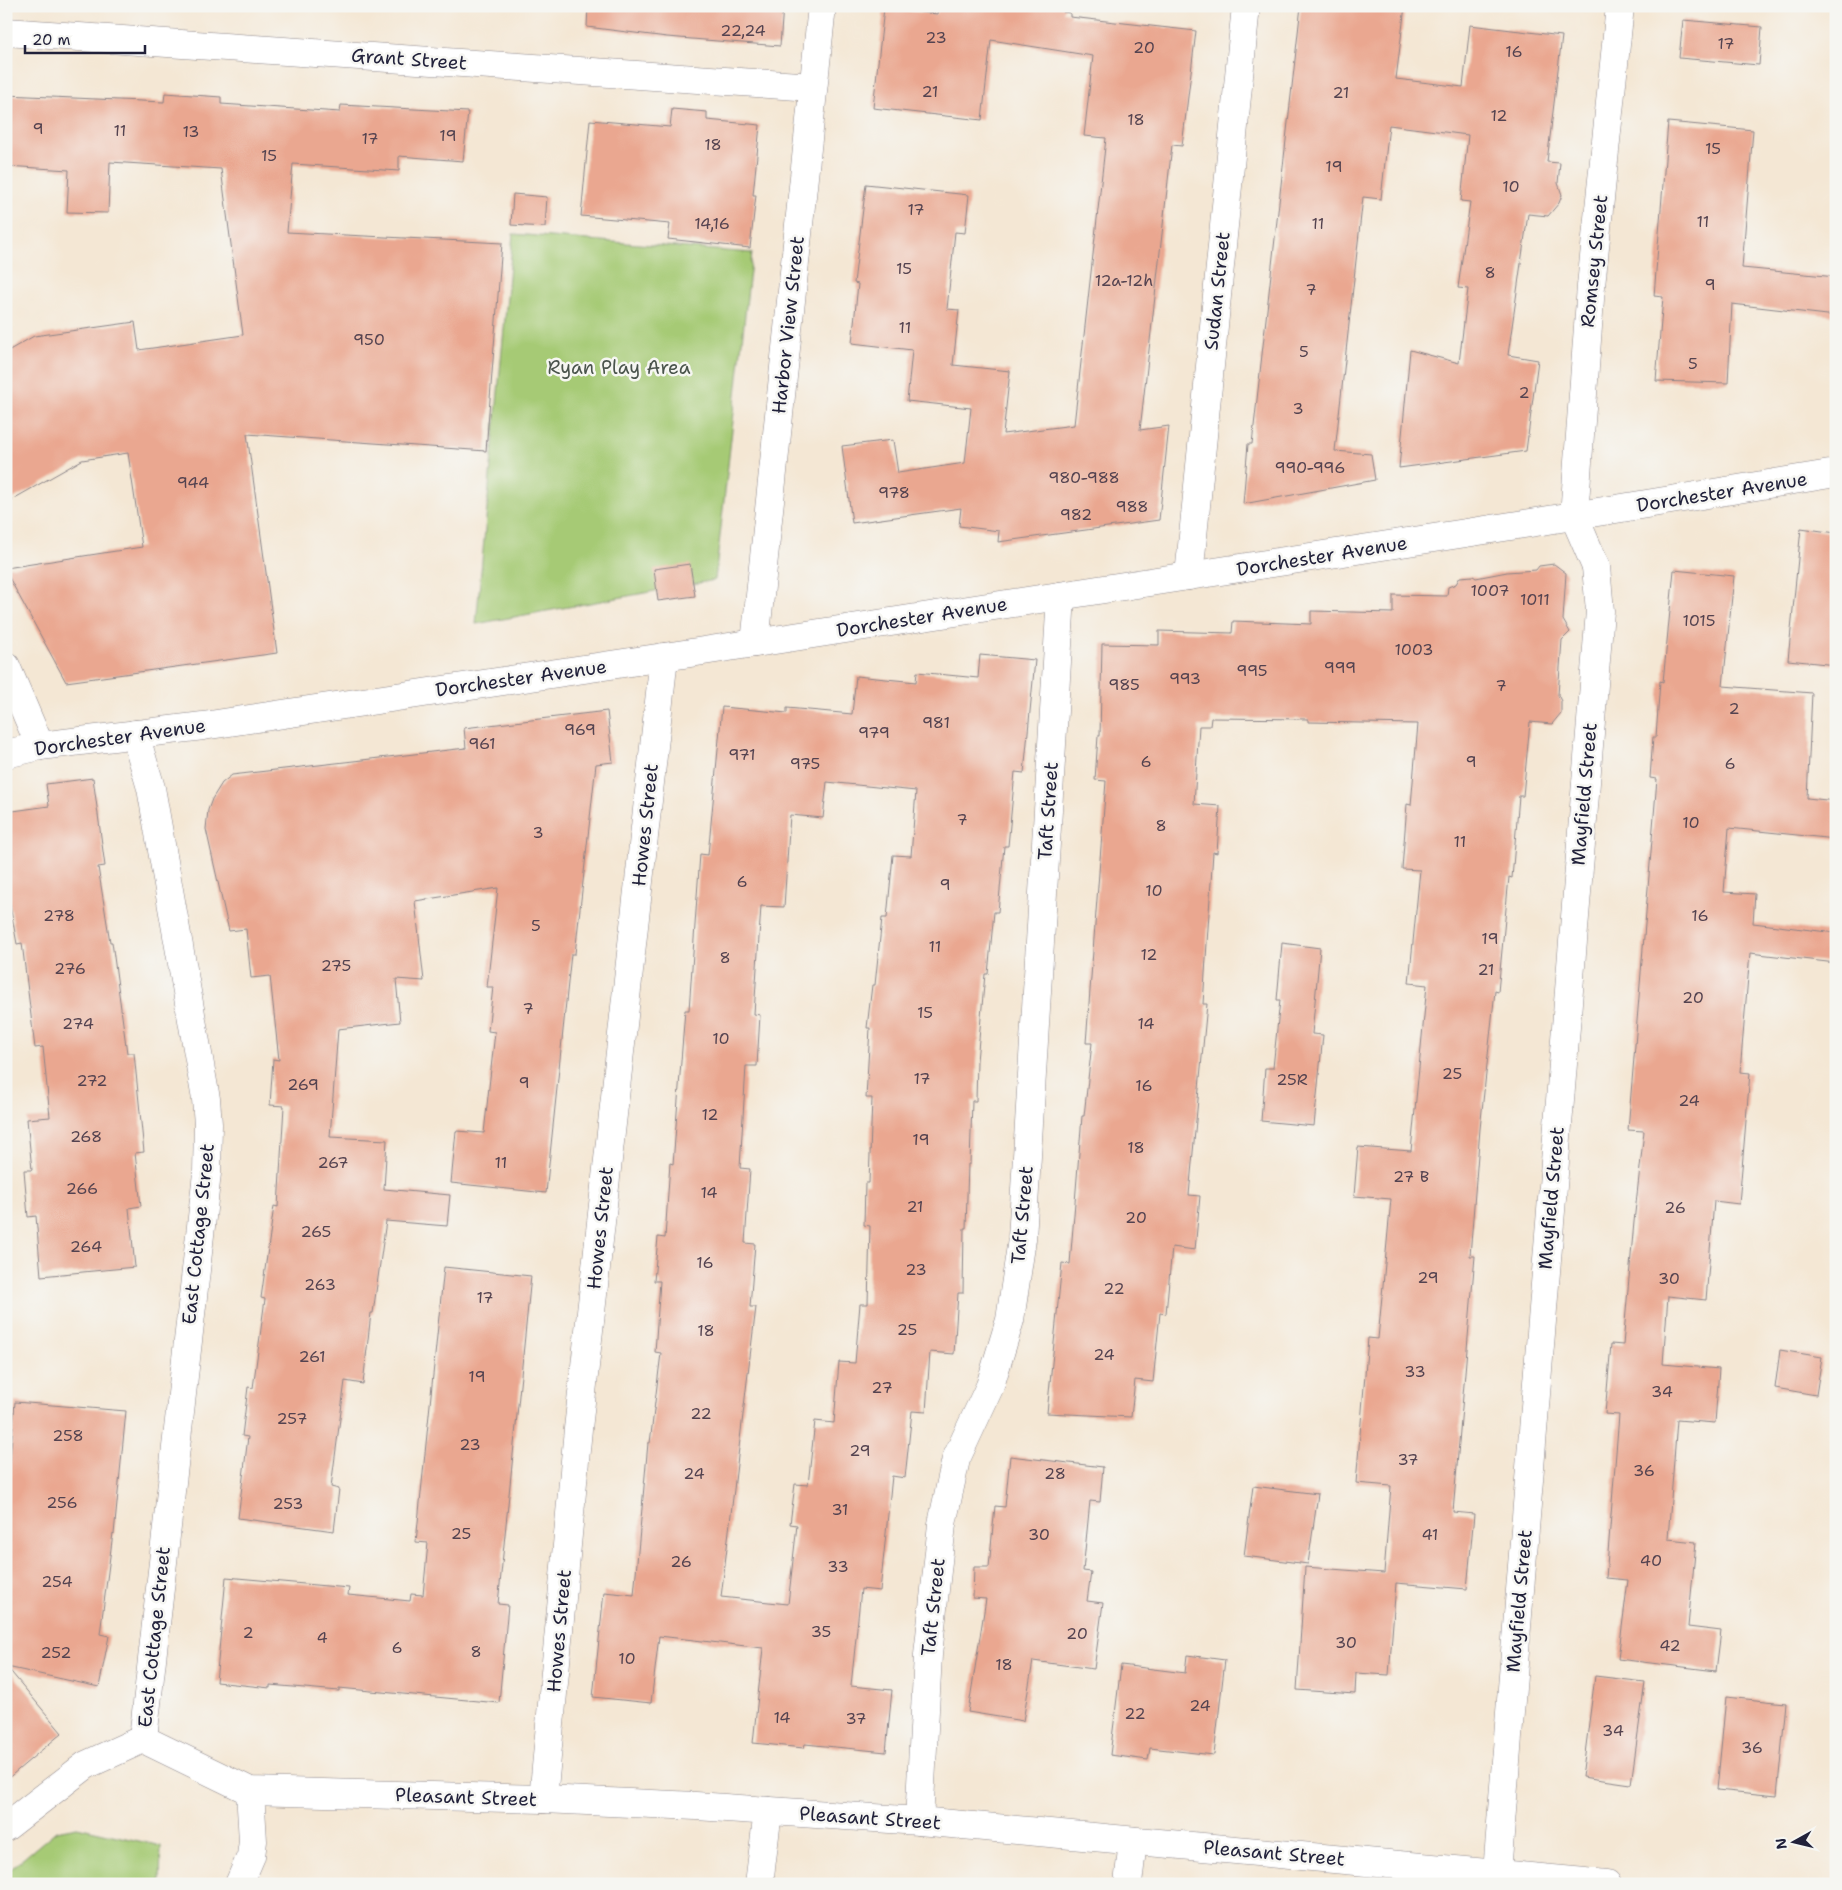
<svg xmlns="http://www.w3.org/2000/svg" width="1842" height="1890" viewBox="0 0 1842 1890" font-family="'Shantell Sans',sans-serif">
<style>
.green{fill:#a6ca74;stroke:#647658}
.building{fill:#eaa790;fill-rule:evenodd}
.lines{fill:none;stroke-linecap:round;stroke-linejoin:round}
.minor-casing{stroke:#8b8488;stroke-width:29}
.major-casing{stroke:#8b8488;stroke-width:29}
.minor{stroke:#fff;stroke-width:28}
.major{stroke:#fff;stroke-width:28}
.labels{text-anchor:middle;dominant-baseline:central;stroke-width:5;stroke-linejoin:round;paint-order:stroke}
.number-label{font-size:16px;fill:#544350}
.street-label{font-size:19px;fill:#22223b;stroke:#f6f6f2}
.park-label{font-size:19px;fill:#4a544c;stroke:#f6f6f2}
</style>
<rect width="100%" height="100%" fill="#f6f6f2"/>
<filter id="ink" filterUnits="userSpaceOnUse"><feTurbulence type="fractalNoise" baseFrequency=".02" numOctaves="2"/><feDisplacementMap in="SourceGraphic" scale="10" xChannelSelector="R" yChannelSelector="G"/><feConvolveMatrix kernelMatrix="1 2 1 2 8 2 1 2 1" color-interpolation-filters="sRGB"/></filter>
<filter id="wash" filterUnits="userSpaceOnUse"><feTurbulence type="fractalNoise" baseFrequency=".0096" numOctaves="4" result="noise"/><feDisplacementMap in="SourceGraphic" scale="20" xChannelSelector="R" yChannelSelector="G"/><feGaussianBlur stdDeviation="1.12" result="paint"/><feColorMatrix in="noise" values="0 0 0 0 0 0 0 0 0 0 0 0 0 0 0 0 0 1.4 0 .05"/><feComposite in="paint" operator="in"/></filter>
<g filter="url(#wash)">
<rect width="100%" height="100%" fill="#f4e7d4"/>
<!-- green -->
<g class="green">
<path d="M513 234 752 253 715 580 476 624Z"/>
<path d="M77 1827 161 1846 160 1884H6V1873L56 1831Z"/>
</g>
<g id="blocks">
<!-- building -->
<g class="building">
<path d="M588 6H783L780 46 667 37 587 27Z"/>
<path d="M938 6H1065L1063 12 1070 13V17L1196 31 1182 146 1172 145 1140 430 1169 426 1159 520 998 542 999 531 959 526 961 508 852 523 842 446 893 440 898 473 965 463 971 408 907 401 912 350 852 343 858 284 854 283 866 184 969 195 965 233 955 232 947 309 959 310 953 365 1010 371 1003 434 1074 425 1106 138 1084 136 1093 56 991 40 982 120 873 108 884 8 937 14Z"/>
<path d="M1301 6H1405L1396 79 1463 87 1470 25 1562 36 1547 162 1560 163 1558 183 1562 195 1559 203 1548 216 1528 214 1508 355 1538 360 1526 451 1399 468 1410 350 1459 363 1468 289 1458 288 1470 202 1461 201 1468 135 1389 125 1381 199 1363 197 1335 451 1371 454 1375 480 1243 504 1248 444H1252Z"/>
<path d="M1683 20 1762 27 1759 65 1679 58Z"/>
<path d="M165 93 221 97V104L340 112 341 105 468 112 463 161 399 156V171L293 164 287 232 502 243 486 451 247 434 277 653 66 682 6 572V568L142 547 128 453 82 460 6 503V352L34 336 135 322 139 350 243 335 221 169 110 162 108 213 67 212 69 170 6 166V95L164 102Z"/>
<path d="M672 109 707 112V120L760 125 753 195H756L750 248 668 239 670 224 581 216 590 120 670 127Z"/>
<path d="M1668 122 1753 130 1742 268 1836 277V316L1732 304 1728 383 1656 381 1663 297 1654 296Z"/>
<path d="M513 194 547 197 545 227 511 225Z"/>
<path d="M1801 528 1836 533V665L1788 660Z"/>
<path d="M690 564 695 596 658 601 654 569Z"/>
<path d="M1554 564 1566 573 1563 620 1570 632 1562 640 1558 695 1561 701V713L1552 724 1530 722 1523 796H1519L1512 878 1509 877 1498 992 1495 991 1480 1129 1470 1256H1475L1453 1512 1474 1514 1467 1589 1396 1583 1389 1675 1356 1673 1355 1694 1297 1690 1305 1567 1384 1573 1391 1486 1356 1483 1368 1338 1378 1339 1391 1199 1354 1196 1358 1147 1411 1151 1427 985 1409 983 1420 870 1402 869 1407 804 1411 805 1418 724 1308 722V719L1211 718 1210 726H1199L1194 804 1220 806 1217 853 1213 852 1203 1004H1207L1189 1195 1200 1196 1195 1250 1172 1247 1166 1314 1160 1313 1153 1382 1135 1380 1131 1417 1047 1413 1062 1263 1070 1264 1082 1116H1084L1092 1043H1086L1106 781 1095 780 1098 736H1100L1102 644 1159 645V631L1232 633 1233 621 1311 624V611L1393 613V595L1447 596 1448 587 1456 584 1460 577 1473 576 1476 578 1507 572 1536 570 1539 566Z"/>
<path d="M1674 570 1734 576 1723 686 1812 693 1807 798 1836 801V839L1729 828 1724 892 1755 894 1753 923 1836 933V963L1750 953 1740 1072 1750 1073 1739 1204 1714 1201 1706 1300 1668 1296 1663 1364 1719 1369 1715 1423 1677 1420 1668 1539 1696 1542 1688 1627 1721 1631 1716 1671 1618 1659 1628 1580 1606 1578 1619 1415 1605 1414 1611 1344 1623 1345 1634 1222 1644 1131 1628 1130 1657 779 1650 778 1653 737H1656L1660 681 1663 682Z"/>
<path d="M980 655 1035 660 1024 773 1015 772 1008 846H1004L998 912H994L988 974H985L977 1061 976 1101H972L970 1164H968L966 1228H964L963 1293H958L954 1354 930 1352 926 1412 912 1411 905 1478 892 1476 880 1591 861 1589 851 1686 892 1690 886 1752 805 1744 804 1748 753 1743 763 1648 659 1636 651 1703 593 1697 604 1592 634 1595 648 1443H650L661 1353 655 1352 660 1281H654L658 1237 665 1238 670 1163 673 1164 685 1010H689L700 854 708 855 722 707 787 713V708L852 714 856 676 916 682 917 672 978 678ZM827 782 916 791 911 856 893 855 887 918H882L875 985H872L867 1028H870L866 1098H872L869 1183H865L864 1225 870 1226 868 1304H860L855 1363 839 1362 834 1423 815 1421 808 1485 795 1484 790 1524 797 1525 788 1604 721 1597 756 1307H750L755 1244 745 1243 750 1169 740 1168 746 1066H757L760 1015 754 1014 761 906 784 907 790 815 823 818Z"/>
<path d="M607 711 613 762 596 764 575 954H571L546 1193 451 1183 456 1131 484 1133 495 1032 488 1031 493 987H487L498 888 415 901 424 981 396 979 400 1022 338 1029 330 1137 387 1140 384 1189 450 1195 447 1226 386 1221 373 1313H371L363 1384 345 1381 331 1487 339 1489 334 1531 238 1518 248 1437 242 1436 248 1387 253 1388 265 1299 261 1298 274 1206 278 1207 284 1106 270 1105 273 1059 279 1060 270 976 251 978 246 929 229 931 206 829 208 810 212 799 222 783 232 775 466 748 464 728Z"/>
<path d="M93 778 105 866 98 867 110 942H112L127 1053H134L144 1152 135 1153 141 1206 129 1208 135 1267 41 1276 36 1216 28 1217 24 1170H32L27 1119 50 1117 43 1047 35 1048 22 943 17 944 6 883V812L49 806 46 784Z"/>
<path d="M1282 943 1320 948 1312 1034 1323 1035 1314 1126 1261 1121 1265 1068H1273L1280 1000H1277Z"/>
<path d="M444 1267 531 1276 498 1604 508 1605 499 1703 339 1688V1691L270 1685V1688L216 1682 226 1577 349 1588 348 1595 410 1601 411 1594 423 1595 428 1543 416 1542Z"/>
<path d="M1780 1350 1822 1357 1816 1395 1775 1388Z"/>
<path d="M15 1402 126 1411 114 1534 113 1533 100 1634 109 1636 99 1687 7 1667 62 1733 6 1780V1471H9Z"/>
<path d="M1010 1456 1103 1467 1100 1502 1090 1501 1083 1571 1091 1572 1087 1601 1103 1603 1094 1669 1033 1661 1023 1721 968 1712 986 1599 973 1598 974 1567H989L995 1506 1005 1507Z"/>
<path d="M1253 1486 1318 1494 1308 1564 1244 1556Z"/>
<path d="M1187 1655 1225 1660 1214 1755 1150 1748 1148 1760 1110 1755 1121 1665 1185 1673Z"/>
<path d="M1595 1676 1645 1682 1631 1784 1582 1777Z"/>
<path d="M1726 1697 1786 1703 1777 1796 1717 1790Z"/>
</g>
</g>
</g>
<g filter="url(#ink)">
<use href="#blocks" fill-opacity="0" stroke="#8b8488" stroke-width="1"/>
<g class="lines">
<defs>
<g id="minor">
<path d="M6 32 813 87"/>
<path d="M1189 576 1246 6"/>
<path d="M755 643 822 6"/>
<path d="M6 666 40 746"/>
<path d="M135 734 151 788 206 1099 208 1124 207 1173 143 1739"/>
<path d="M143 1739 250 1791 543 1799 696 1806 919 1821 1607 1884"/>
<path d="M543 1799 578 1429 664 657"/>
<path d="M919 1821 928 1655 942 1524 956 1459 990 1386 1010 1320 1022 1239 1061 596"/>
<path d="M6 1827 86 1765 143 1739"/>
<path d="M239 1884 251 1856 253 1841 250 1791"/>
<path d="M759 1884 768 1811"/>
<path d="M1128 1884 1133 1841"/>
<path d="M1496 1884 1600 611 1596 567 1574 516 1591 286 1620 6"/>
</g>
<path id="major" d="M6 754 40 746 203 726 684 654 1524 524 1836 473"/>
</defs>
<!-- minor casing -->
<use href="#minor" class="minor-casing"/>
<!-- major casing -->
<use href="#major" class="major-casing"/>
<!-- minor -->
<use href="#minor" class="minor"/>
<!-- major -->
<use href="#major" class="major"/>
</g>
</g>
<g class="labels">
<!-- number labels -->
<g class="number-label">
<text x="743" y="30">22,24</text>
<text x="936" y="37">23</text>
<text x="1726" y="43">17</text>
<text x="1144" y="47">20</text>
<text x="1514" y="51">16</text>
<text x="930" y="91">21</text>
<text x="1341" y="92">21</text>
<text x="1499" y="115">12</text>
<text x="1136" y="119">18</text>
<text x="38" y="128">9</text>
<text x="120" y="130">11</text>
<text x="191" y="131">13</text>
<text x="448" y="135">19</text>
<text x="370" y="138">17</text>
<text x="713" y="144">18</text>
<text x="1713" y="148">15</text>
<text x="269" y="155">15</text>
<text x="1334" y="166">19</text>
<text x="1511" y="186">10</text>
<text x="916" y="209">17</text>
<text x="1703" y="221">11</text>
<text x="712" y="223">14,16</text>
<text x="1318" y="223">11</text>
<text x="904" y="268">15</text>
<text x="1490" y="272">8</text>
<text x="1124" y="280">12a-12h</text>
<text x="1710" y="284">9</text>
<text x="1311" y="289">7</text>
<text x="905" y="327">11</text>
<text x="369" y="339">950</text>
<text x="1304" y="351">5</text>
<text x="1693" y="363">5</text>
<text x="1524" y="392">2</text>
<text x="1298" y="408">3</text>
<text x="1310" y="467">990-996</text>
<text x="1084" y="477">980-988</text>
<text x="193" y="482">944</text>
<text x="894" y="492">978</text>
<text x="1132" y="506">988</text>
<text x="1076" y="514">982</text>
<text x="1490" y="590">1007</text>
<text x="1535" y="599">1011</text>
<text x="1699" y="620">1015</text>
<text x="1414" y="649">1003</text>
<text x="1340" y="667">999</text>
<text x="1252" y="670">995</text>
<text x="1185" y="678">993</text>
<text x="1124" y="684">985</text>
<text x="1501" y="685">7</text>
<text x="1734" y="708">2</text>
<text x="936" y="722">981</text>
<text x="580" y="729">969</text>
<text x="874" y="732">979</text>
<text x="482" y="743">961</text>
<text x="742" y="754">971</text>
<text x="1146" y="761">6</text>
<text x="1471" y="761">9</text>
<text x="805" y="763">975</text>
<text x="1730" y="763">6</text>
<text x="962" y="819">7</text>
<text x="1691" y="822">10</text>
<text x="1161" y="825">8</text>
<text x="538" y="832">3</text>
<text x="1460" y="841">11</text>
<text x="742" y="881">6</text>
<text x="945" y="884">9</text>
<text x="1154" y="890">10</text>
<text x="59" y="915">278</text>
<text x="1700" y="915">16</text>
<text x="536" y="925">5</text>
<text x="1490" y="938">19</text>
<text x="935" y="946">11</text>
<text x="1149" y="954">12</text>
<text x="725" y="957">8</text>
<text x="336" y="965">275</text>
<text x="70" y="968">276</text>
<text x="1486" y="969">21</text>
<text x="1693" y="997">20</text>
<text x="528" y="1008">7</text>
<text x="925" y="1012">15</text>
<text x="78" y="1023">274</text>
<text x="1146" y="1023">14</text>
<text x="721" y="1038">10</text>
<text x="1452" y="1073">25</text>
<text x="922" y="1078">17</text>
<text x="1292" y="1079">25R</text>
<text x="92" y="1080">272</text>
<text x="524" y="1082">9</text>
<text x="303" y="1084">269</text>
<text x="1144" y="1085">16</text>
<text x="1689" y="1100">24</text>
<text x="710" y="1114">12</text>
<text x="86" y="1136">268</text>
<text x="921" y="1139">19</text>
<text x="1136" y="1147">18</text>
<text x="333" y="1162">267</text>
<text x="501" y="1162">11</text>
<text x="1411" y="1176">27 B</text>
<text x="82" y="1188">266</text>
<text x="709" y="1192">14</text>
<text x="915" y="1206">21</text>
<text x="1675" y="1207">26</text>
<text x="1136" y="1217">20</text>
<text x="316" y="1231">265</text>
<text x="86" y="1246">264</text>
<text x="705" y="1262">16</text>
<text x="916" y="1269">23</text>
<text x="1428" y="1277">29</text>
<text x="1669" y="1278">30</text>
<text x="320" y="1284">263</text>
<text x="1114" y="1288">22</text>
<text x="485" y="1297">17</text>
<text x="907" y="1329">25</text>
<text x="706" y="1330">18</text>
<text x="1104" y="1354">24</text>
<text x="312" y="1356">261</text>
<text x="1415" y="1371">33</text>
<text x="477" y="1376">19</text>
<text x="882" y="1387">27</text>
<text x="1662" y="1391">34</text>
<text x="701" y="1413">22</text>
<text x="292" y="1418">257</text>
<text x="68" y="1435">258</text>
<text x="470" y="1444">23</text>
<text x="860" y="1450">29</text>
<text x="1408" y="1459">37</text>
<text x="1644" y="1470">36</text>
<text x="694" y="1473">24</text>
<text x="1055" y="1473">28</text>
<text x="62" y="1502">256</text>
<text x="288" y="1503">253</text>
<text x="840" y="1509">31</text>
<text x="461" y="1533">25</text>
<text x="1039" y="1534">30</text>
<text x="1430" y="1534">41</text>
<text x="1651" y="1560">40</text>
<text x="681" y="1561">26</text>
<text x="838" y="1566">33</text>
<text x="57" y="1581">254</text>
<text x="821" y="1631">35</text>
<text x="248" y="1632">2</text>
<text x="1077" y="1633">20</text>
<text x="322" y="1637">4</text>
<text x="1346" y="1642">30</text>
<text x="1670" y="1645">42</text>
<text x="397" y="1647">6</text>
<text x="476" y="1651">8</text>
<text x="56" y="1652">252</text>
<text x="627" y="1658">10</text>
<text x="1004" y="1664">18</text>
<text x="1200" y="1705">24</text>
<text x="1135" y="1713">22</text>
<text x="782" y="1717">14</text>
<text x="856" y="1718">37</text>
<text x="1613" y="1730">34</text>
<text x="1752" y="1747">36</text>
</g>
<!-- street labels -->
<g class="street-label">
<text transform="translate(409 59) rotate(4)">Grant Street</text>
<text transform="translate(1594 261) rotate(-84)">Romsey Street</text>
<text transform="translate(1217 291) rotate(-84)">Sudan Street</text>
<text transform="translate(788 325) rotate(-84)">Harbor View Street</text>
<text transform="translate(1722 492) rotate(-9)">Dorchester Avenue</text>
<text transform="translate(1322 556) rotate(-9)">Dorchester Avenue</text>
<text transform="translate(922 617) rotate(-9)">Dorchester Avenue</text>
<text transform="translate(521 678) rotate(-8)">Dorchester Avenue</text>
<text transform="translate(120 737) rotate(-8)">Dorchester Avenue</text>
<text transform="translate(1584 794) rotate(-85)">Mayfield Street</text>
<text transform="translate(1048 811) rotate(-86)">Taft Street</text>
<text transform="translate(645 825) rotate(-84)">Howes Street</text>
<text transform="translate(1551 1198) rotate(-85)">Mayfield Street</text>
<text transform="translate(1022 1215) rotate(-85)">Taft Street</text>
<text transform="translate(600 1228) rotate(-84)">Howes Street</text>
<text transform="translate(198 1234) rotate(-84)">East Cottage Street</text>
<text transform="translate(1519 1601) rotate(-85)">Mayfield Street</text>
<text transform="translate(933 1607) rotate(-84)">Taft Street</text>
<text transform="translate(559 1631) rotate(-85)">Howes Street</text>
<text transform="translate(154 1637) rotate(-84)">East Cottage Street</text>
<text transform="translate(466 1797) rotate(2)">Pleasant Street</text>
<text transform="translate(870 1818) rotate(4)">Pleasant Street</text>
<text transform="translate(1274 1853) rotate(5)">Pleasant Street</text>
</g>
<!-- park labels -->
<g class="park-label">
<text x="619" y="367">Ryan Play Area</text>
</g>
</g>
<!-- margin -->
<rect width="1842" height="1890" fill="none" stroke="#f6f6f2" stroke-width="25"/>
<!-- north arrow -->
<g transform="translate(1794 1842) rotate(262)" stroke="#f6f6f2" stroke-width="4" paint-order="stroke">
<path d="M0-4L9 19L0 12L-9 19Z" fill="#22223b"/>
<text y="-8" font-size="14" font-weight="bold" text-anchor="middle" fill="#22223b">N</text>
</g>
<!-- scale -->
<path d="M25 45v8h120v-8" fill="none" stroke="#22223b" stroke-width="2.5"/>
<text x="32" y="45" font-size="15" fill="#22223b" stroke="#f6f6f2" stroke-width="4" paint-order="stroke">20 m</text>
</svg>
